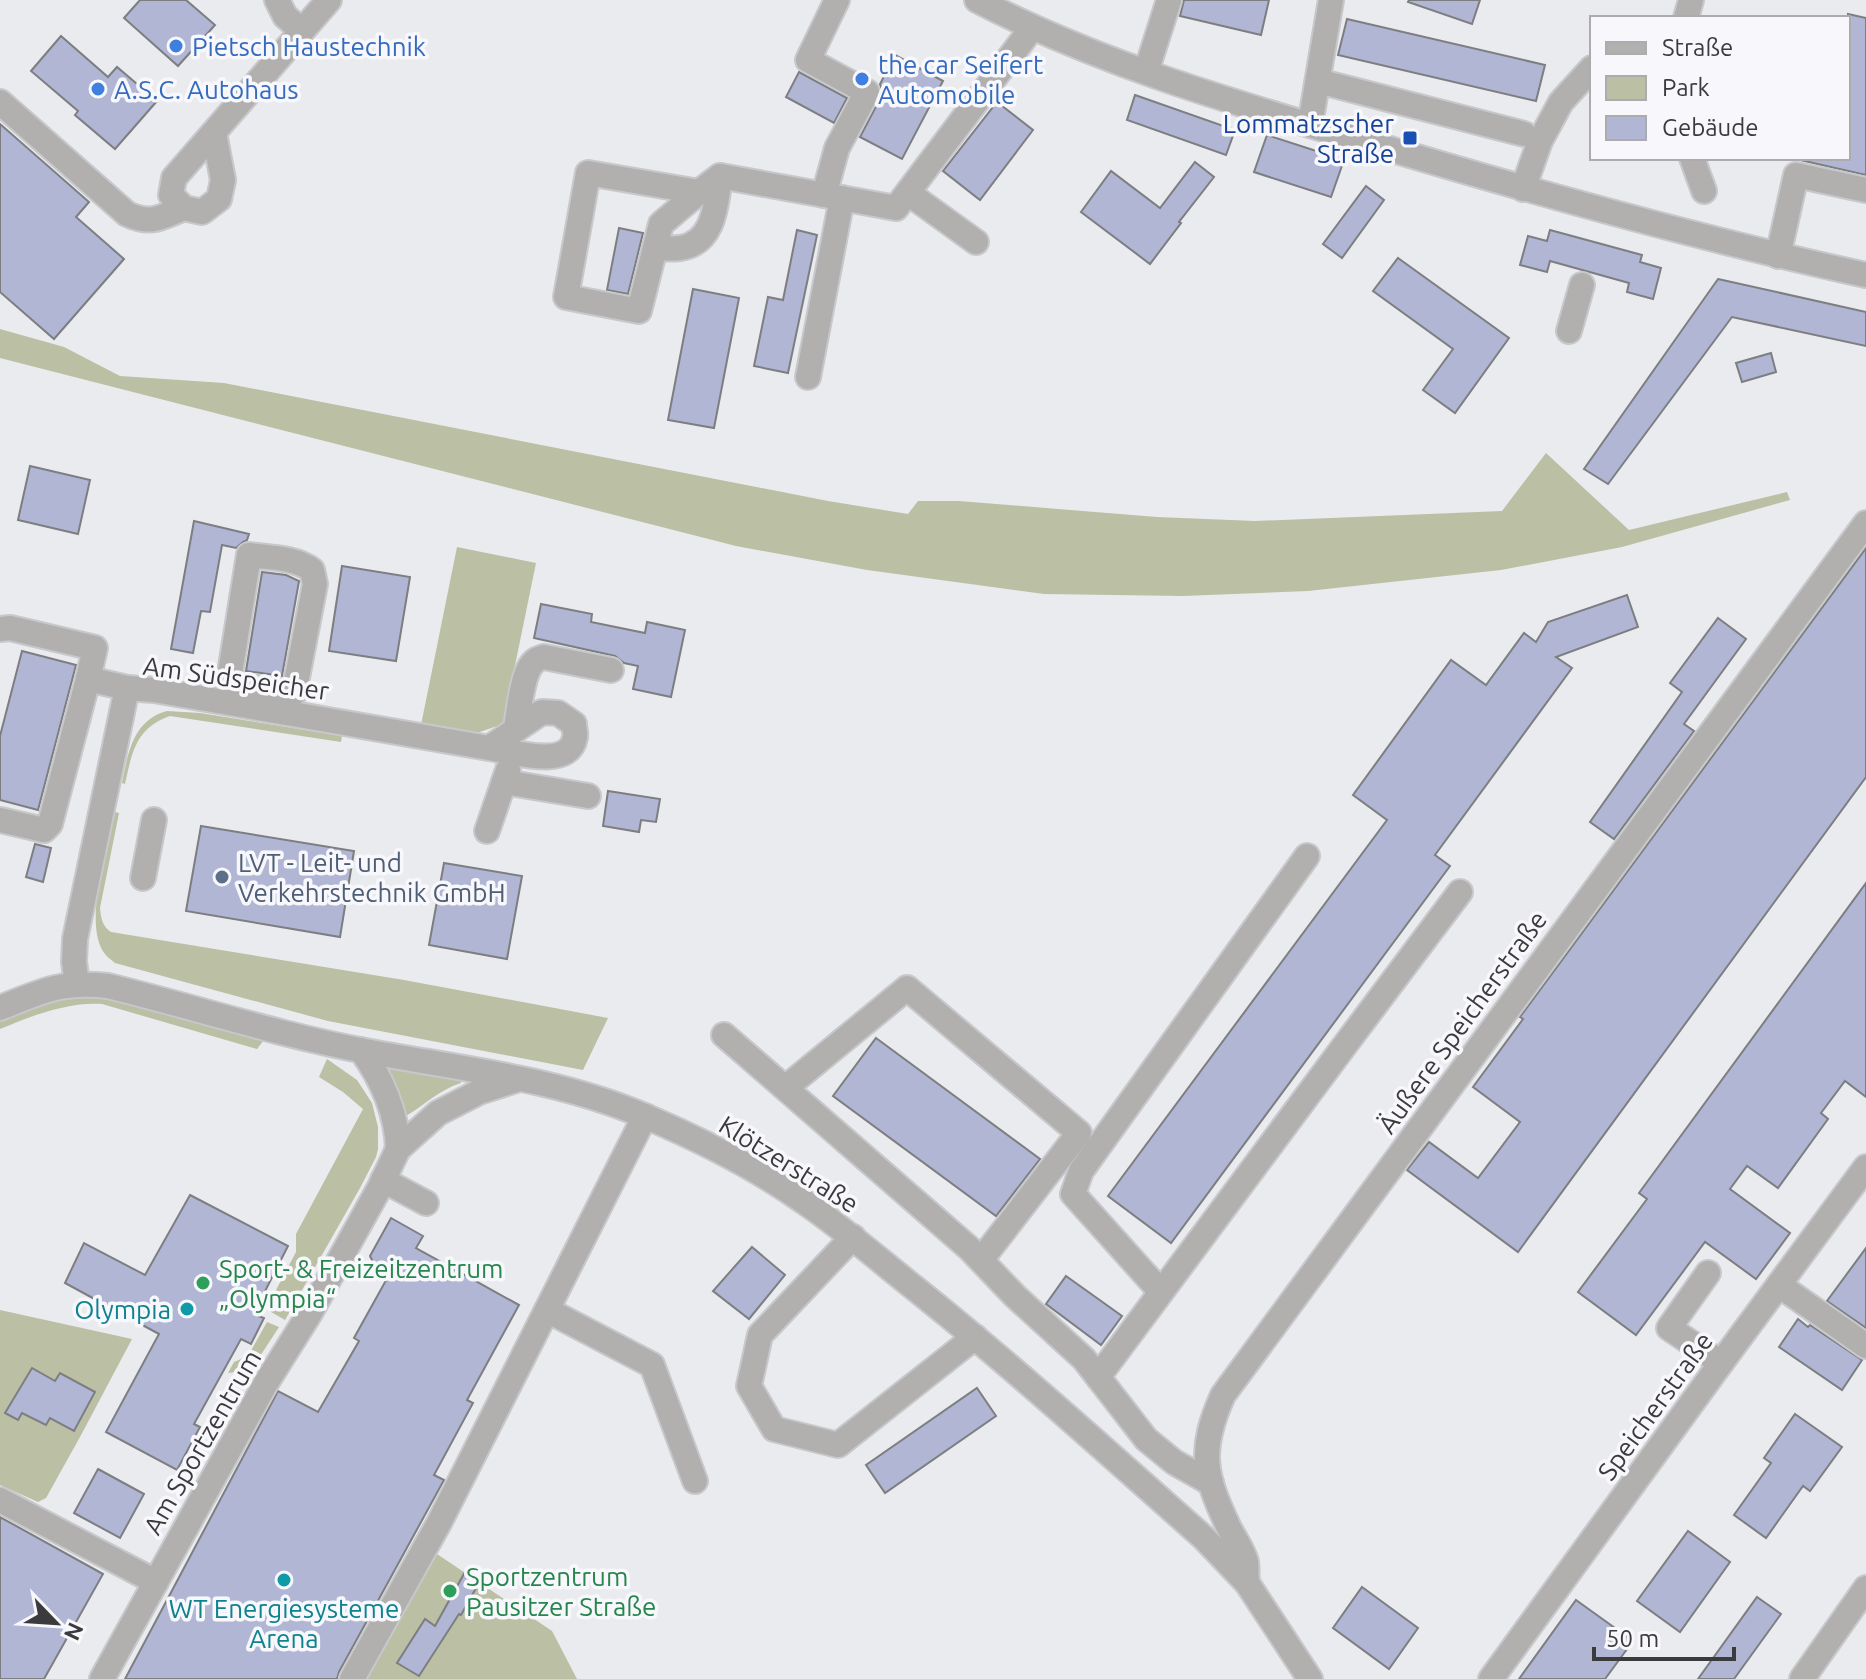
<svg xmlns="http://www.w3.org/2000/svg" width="1866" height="1679" viewBox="0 0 1866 1679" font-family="Ubuntu,sans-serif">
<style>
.green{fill:#bbbfa4}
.building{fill:#b0b6d4;stroke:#7d7e81;stroke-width:2}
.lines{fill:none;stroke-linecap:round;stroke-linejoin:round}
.minor-casing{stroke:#c7c8cb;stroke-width:28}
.minor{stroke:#b1b0af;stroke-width:24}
.shop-dot{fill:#3f7fe0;stroke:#f8f8fc;stroke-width:3}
.transit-dot{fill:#1a4fb4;stroke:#f8f8fc;stroke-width:3}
.service-dot{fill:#5c6f8a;stroke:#f8f8fc;stroke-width:3}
.leisure-dot{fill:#2e9e5b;stroke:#f8f8fc;stroke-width:3}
.culture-dot{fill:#0f9aa8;stroke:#f8f8fc;stroke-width:3}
.labels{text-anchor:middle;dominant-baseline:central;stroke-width:7;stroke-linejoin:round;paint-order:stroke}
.shop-label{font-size:26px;fill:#366cbe;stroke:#f8f8fc;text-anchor:start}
.transit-label{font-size:26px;fill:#164399;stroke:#f8f8fc;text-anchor:end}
.street-label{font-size:26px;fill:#3b3b3d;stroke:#f8f8fc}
.service-label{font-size:26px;fill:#4e5e75;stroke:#f8f8fc;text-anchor:start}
.leisure-label{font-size:26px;fill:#27864d;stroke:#f8f8fc;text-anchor:start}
.culture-label{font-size:26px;fill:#0d838f;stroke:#f8f8fc;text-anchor:end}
</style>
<rect width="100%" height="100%" fill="#eaebee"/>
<!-- green -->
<g class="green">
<path d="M0 329 64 347 120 376 224 383 828 501 908 514 918 501H959L1157 517 1255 521 1502 511 1546 453 1629 530 1787 492 1790 500 1622 547 1501 570 1308 591 1183 596 1044 594 867 570 736 546 0 358Z"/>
<path d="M457 547 536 563 503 724 474 734 420 730Z"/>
<path d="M167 711 200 713 342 736 341 742 170 716C136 728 132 752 125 784L122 783C128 753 133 720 167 711Z"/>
<path d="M115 812 119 813 100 908C101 918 102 926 111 932L404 980 608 1018 583 1070 328 1021 115 963C112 960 108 958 105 954 82 925 108 846 115 812Z"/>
<path d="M84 995 123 1000 264 1040 257 1049 102 1004C66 1002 32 1016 0 1029V1019L47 1001Z"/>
<path d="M327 1059 357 1080 372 1103 378 1127V1149L376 1157 360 1188 285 1320 266 1309 296 1252V1234L363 1109 343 1092 319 1077Z"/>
<path d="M389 1068 460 1077 461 1083C438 1090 423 1107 402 1118L386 1071Z"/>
<path d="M0 1310 132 1339 80 1437 46 1498 38 1502 0 1485Z"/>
<path d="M267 1322 279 1327 251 1370 228 1373 234 1362 248 1356Z"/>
<path d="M431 1550 552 1631 577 1679H361Z"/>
</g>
<!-- building -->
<g class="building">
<path d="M140 0H186L215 25 178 66 124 18Z"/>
<path d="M1184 0H1269L1261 35 1180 16Z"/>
<path d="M1409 0H1480L1472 24 1408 2Z"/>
<path d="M1848 14 1866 18V175L1800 160V158H1848Z"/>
<path d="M1347 19 1545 65 1536 101 1338 55Z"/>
<path d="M61 36 108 77 117 67 157 101 115 149 75 115 78 111 31 71Z"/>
<path d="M895 55 943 81 902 159 860 137 880 99 882 91 880 84Z"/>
<path d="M799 72 847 98 834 123 786 97Z"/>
<path d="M1135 95 1235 130 1226 155 1127 120Z"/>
<path d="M997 102 1033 130 980 200 943 171Z"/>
<path d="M0 124 89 202 76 217 124 259 54 339 0 292Z"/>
<path d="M1267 135 1344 160 1331 197 1254 172Z"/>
<path d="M1195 162 1214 177 1179 222 1181 223 1150 264 1081 212 1111 171 1160 208Z"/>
<path d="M1366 186 1384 200 1342 258 1323 244Z"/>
<path d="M619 228 643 233 628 294 607 290Z"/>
<path d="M797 230 817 235 788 373 754 366 768 297 783 300Z"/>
<path d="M1550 230 1642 255 1640 262 1661 268 1653 299 1627 292 1629 283 1550 261 1547 272 1520 265 1528 236 1547 241Z"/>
<path d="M1398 258 1509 338 1455 413 1423 390 1453 349 1373 291Z"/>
<path d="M1718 279 1866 312V346L1732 317 1608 484 1584 469Z"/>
<path d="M693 289 739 298 714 428 668 420Z"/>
<path d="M1771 353 1776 372 1742 382 1736 363Z"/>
<path d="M30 466 90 480 78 534 18 520Z"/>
<path d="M194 521 249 534 247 540 243 542 236 548 222 545 210 612 201 611 193 653 171 649Z"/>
<path d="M1866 548V777L1518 1252 1407 1170 1429 1142 1478 1178 1520 1122 1473 1087 1523 1019 1520 1017Z"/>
<path d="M342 566 410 577 396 661 329 651Z"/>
<path d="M262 572 286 575 299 581 282 676 246 671Z"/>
<path d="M1627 595 1638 627 1556 657 1572 668 1435 855 1450 866 1171 1243 1108 1196 1387 820 1353 795 1451 660 1486 685 1524 633 1536 642 1548 622Z"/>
<path d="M541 604 592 614 591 622 645 633 647 622 685 630 671 697 633 689 638 666 624 663 615 656 534 638Z"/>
<path d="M1718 618 1746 639 1684 724 1694 731 1614 839 1590 822 1682 692 1670 683Z"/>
<path d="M22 651 76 665 38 810 0 800V736Z"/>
<path d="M608 791 660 799 656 822 641 820 639 832 603 826Z"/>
<path d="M201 826 354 851 340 937 186 911Z"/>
<path d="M35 844 51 848 43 882 26 877Z"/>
<path d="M444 863 522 876 507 959 429 945Z"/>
<path d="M1866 883V1097L1845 1081 1821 1113 1828 1119 1778 1188 1747 1166 1730 1189 1790 1233 1756 1279 1705 1242 1636 1335 1578 1292 1647 1199 1639 1193Z"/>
<path d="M876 1038 1040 1159 996 1216 833 1096Z"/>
<path d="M190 1195 288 1246 259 1303 263 1305 258 1316 264 1318 251 1344 241 1339 194 1424 200 1427 177 1470 106 1432 159 1334 65 1283 84 1243 145 1275Z"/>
<path d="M391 1218 423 1236 416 1248 519 1305 467 1400 473 1403 434 1475 444 1480 339 1672 337 1679H125L278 1391 318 1412 359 1341 354 1338 389 1275 376 1268 370 1256Z"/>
<path d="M752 1247 785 1275 749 1319 713 1291Z"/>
<path d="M1866 1248V1328L1827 1301Z"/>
<path d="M1066 1276 1122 1316 1101 1345 1046 1304Z"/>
<path d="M1798 1319 1808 1327 1810 1325 1862 1360 1842 1390 1779 1347Z"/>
<path d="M32 1368 55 1381 60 1373 95 1392 74 1431 50 1418 46 1425 22 1413 18 1420 5 1413Z"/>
<path d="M977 1388 996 1416 885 1493 866 1465Z"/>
<path d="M1795 1414 1842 1447 1810 1491 1803 1486 1766 1538 1734 1515 1771 1463 1764 1458Z"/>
<path d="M98 1469 144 1494 120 1538 74 1513Z"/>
<path d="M0 1517 103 1574 44 1679H0Z"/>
<path d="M1688 1531 1730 1562 1680 1632 1637 1601Z"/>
<path d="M465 1572 480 1581 461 1615 459 1614 419 1676 397 1663 425 1619 435 1626Z"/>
<path d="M1362 1587 1418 1628 1389 1669 1333 1628Z"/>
<path d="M1757 1597 1781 1614 1734 1679H1698Z"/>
<path d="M1576 1600 1633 1641 1605 1679H1519Z"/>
</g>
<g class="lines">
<defs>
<g id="minor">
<path d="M277 0 285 16 302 31"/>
<path d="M977 0C1098 63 1232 102 1363 141 1529 191 1696 238 1866 275"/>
<path d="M1686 18 1691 0"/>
<path d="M1146 72 1169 0"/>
<path d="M1318 81 1524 134"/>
<path d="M0 102 127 214C151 225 160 218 184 208"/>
<path d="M1310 125 1331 0"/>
<path d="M214 133 223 180 219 199 202 212 184 208 171 195 174 178 329 0"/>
<path d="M1692 158 1704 191"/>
<path d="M1523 189 1540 141 1561 102 1592 68"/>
<path d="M699 192 661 224 639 311 566 297 588 173 699 192 720 176 896 208 1032 28"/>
<path d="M908 193 976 242"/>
<path d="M824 195 837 148 867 92 808 60 837 0"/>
<path d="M655 249C663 248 672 249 680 248 715 243 716 203 720 176"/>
<path d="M1778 256 1796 175 1866 190"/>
<path d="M1569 331 1582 285"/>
<path d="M808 377 842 198"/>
<path d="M0 629 10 628 95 648 88 679"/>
<path d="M233 703 237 685 294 693 315 584 312 570C294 557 270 558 249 555L230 673 233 680 237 685"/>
<path d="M516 728C519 711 522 675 532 664 536 659 538 659 544 657L611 670"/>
<path d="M504 782 588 796"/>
<path d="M0 820 44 830 50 824 88 679 127 688"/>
<path d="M487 831 508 770"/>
<path d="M143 878 154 820"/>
<path d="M77 984 74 962 75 939 127 688 154 690 489 748 542 712 558 713 574 724C574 729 576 733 575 737 570 771 511 751 489 748"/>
<path d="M0 1008C42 991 61 981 108 986 194 1007 279 1035 365 1051 461 1069 556 1078 647 1117 701 1140 755 1167 803 1201 843 1228 879 1260 917 1290 1016 1369 1109 1454 1204 1538L1247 1583 1310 1679"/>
<path d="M724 1035 970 1249 1015 1296 1084 1359 1146 1439 1174 1462 1211 1483"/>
<path d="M361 1050C382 1079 397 1114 398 1149"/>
<path d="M787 1089 795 1080 907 988 1079 1133 981 1260"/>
<path d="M383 1180 426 1203"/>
<path d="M853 1237 760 1335 749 1386 774 1429 838 1445 975 1337"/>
<path d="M1708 1273 1669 1328 1721 1363"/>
<path d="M1779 1285 1866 1346"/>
<path d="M1161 1292 1073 1194 1081 1171 1307 856"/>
<path d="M547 1310 652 1365 695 1481"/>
<path d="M1098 1377 1345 1045 1460 892"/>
<path d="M0 1500 156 1582"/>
<path d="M1247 1581C1246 1575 1247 1568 1246 1562 1243 1550 1234 1538 1229 1528 1204 1475 1198 1451 1223 1395L1866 523"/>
<path d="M102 1679 266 1383 310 1313 380 1187 398 1149 438 1113 479 1092 516 1080"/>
<path d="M352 1679 439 1523 645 1116"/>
<path d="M1491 1679 1721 1363 1866 1167"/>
<path d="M1802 1679 1866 1588"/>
</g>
</defs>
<!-- minor casing -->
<use href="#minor" class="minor-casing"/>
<!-- minor -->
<use href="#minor" class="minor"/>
</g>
<!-- markers -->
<g class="shop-dot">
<circle cx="176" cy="46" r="8"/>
<circle cx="862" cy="79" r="8"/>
<circle cx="98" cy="89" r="8"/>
</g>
<rect class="transit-dot" x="1402" y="130" width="16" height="16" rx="4"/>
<circle class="service-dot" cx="222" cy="877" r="8"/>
<g class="leisure-dot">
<circle cx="203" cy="1283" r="8"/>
<circle cx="450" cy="1591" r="8"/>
</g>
<g class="culture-dot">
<circle cx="187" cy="1309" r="8"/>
<circle cx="284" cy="1580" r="8"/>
</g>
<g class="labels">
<!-- shop labels -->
<g class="shop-label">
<text x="192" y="46">Pietsch Haustechnik</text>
<text x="878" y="64">the car Seifert<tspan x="878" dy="30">Automobile</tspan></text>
<text x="114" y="89">A.S.C. Autohaus</text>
</g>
<!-- transit labels -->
<g class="transit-label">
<text x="1394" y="123">Lommatzscher<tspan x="1394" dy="30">Straße</tspan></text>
</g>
<!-- street labels -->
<g class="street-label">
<text transform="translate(236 678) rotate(8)">Am Südspeicher</text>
<text transform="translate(1462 1022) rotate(-54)">Äußere Speicherstraße</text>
<text transform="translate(789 1164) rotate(32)">Klötzerstraße</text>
<text transform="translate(1655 1406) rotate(-54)">Speicherstraße</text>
<text transform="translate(202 1442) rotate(-60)">Am Sportzentrum</text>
</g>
<!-- service labels -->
<g class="service-label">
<text x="238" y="862">LVT - Leit- und<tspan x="238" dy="30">Verkehrstechnik GmbH</tspan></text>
</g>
<!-- leisure labels -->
<g class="leisure-label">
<text x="219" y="1268">Sport- &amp; Freizeitzentrum<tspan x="219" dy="30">„Olympia“</tspan></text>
<text x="466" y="1576">Sportzentrum<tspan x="466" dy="30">Pausitzer Straße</tspan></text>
</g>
<!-- culture labels -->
<g class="culture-label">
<text x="171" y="1309">Olympia</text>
<text x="284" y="1608" text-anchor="middle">WT Energiesysteme<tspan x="284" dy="30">Arena</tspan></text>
</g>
</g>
<!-- legend -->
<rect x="1590" y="16" width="260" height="144" fill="#f8f8fc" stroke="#acacb0" stroke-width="2"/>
<rect x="1606" y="42" width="40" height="12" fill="#b1b0af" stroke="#acacb0" stroke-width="2"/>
<text x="1662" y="56" font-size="24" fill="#3b3b3d">Straße</text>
<rect x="1606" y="76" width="40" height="24" fill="#bbbfa4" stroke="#acacb0" stroke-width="2"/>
<text x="1662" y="96" font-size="24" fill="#3b3b3d">Park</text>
<rect x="1606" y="116" width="40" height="24" fill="#b0b6d4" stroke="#acacb0" stroke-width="2"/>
<text x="1662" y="136" font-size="24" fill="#3b3b3d">Gebäude</text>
<!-- north arrow -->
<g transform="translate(56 1623) rotate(115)" stroke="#f8f8fc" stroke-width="6" paint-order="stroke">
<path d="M0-6L14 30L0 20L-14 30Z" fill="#3b3b3d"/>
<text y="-12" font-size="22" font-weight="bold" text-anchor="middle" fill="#3b3b3d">N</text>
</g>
<!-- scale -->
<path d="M1594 1647v12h140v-12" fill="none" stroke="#3b3b3d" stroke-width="4"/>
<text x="1606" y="1647" font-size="24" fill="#3b3b3d" stroke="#f8f8fc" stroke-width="6" paint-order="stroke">50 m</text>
</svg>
